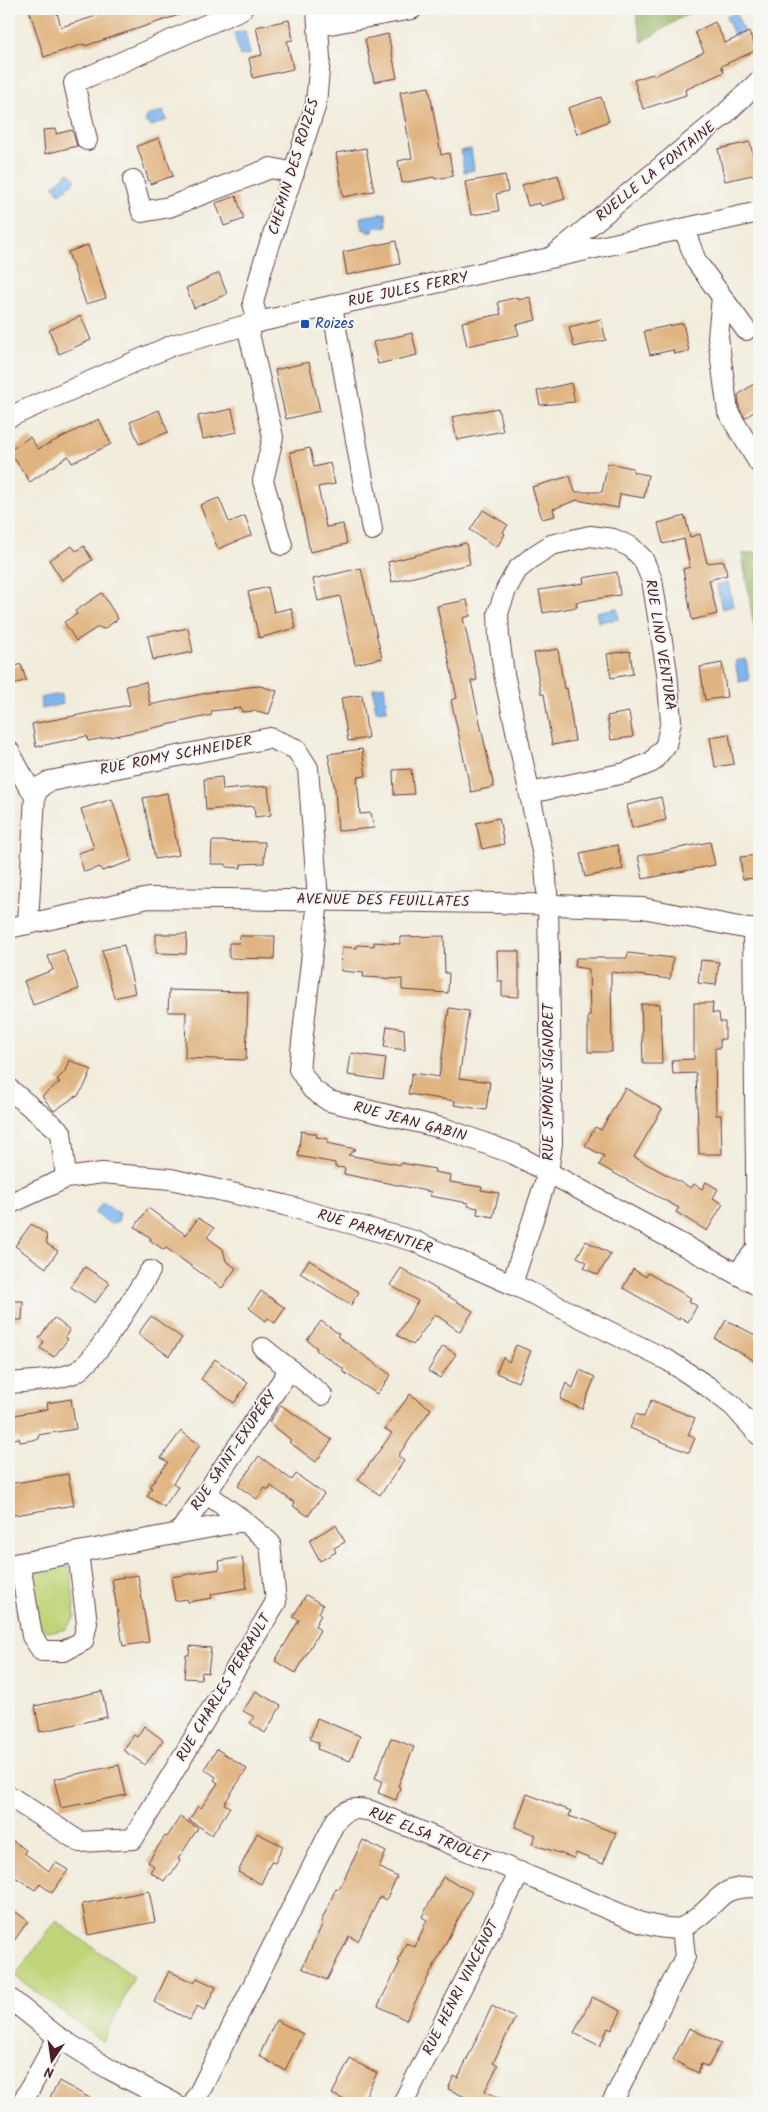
<svg xmlns="http://www.w3.org/2000/svg" width="768" height="2112" viewBox="0 0 768 2112" font-family="Kalam,sans-serif">
<style>
.green{fill:#bfd478;stroke:#847a52}
.forest{fill:#97b668;stroke:#706a4a}
.water{fill:#7eb7ee;stroke:#646b8c}
.building{fill:#e0b480}
.lines{fill:none;stroke-linecap:round;stroke-linejoin:round}
.minor-casing{stroke:#633e45;stroke-width:22}
.minor{stroke:#fff;stroke-width:20}
.transit-dot{fill:#1a4fb4;stroke:#f6f6f2;stroke-width:2}
.labels{text-anchor:middle;dominant-baseline:central;stroke-width:4;stroke-linejoin:round;paint-order:stroke}
.street-label{font-size:15px;fill:#4a1f2b;stroke:#f6f6f2}
.transit-label{font-size:15px;fill:#164399;stroke:#f6f6f2;text-anchor:start}
</style>
<rect width="100%" height="100%" fill="#f6f6f2"/>
<filter id="ink" filterUnits="userSpaceOnUse"><feTurbulence type="fractalNoise" baseFrequency=".02" numOctaves="2"/><feDisplacementMap in="SourceGraphic" scale="10" xChannelSelector="R" yChannelSelector="G"/><feConvolveMatrix kernelMatrix="1 2 1 2 8 2 1 2 1" color-interpolation-filters="sRGB"/></filter>
<filter id="wash" filterUnits="userSpaceOnUse"><feTurbulence type="fractalNoise" baseFrequency=".0096" numOctaves="4" result="noise"/><feDisplacementMap in="SourceGraphic" scale="20" xChannelSelector="R" yChannelSelector="G"/><feGaussianBlur stdDeviation="1.12" result="paint"/><feColorMatrix in="noise" values="0 0 0 0 0 0 0 0 0 0 0 0 0 0 0 0 0 1.4 0 .05"/><feComposite in="paint" operator="in"/></filter>
<g filter="url(#wash)">
<rect width="100%" height="100%" fill="#f1ecdb"/>
<!-- green -->
<g class="green">
<path d="M60 1565 68 1567 71 1573 75 1617 66 1629C54 1632 47 1634 39 1624 36 1612 24 1577 36 1570 42 1566 53 1566 60 1565Z"/>
<path d="M56 1921 134 1977 103 2042 15 1976Z"/>
</g>
<!-- forest -->
<g class="forest">
<path d="M635 9H687L689 13 642 42Z"/>
<path d="M759 552V656L742 554Z"/>
</g>
<!-- water -->
<g class="water">
<path d="M736 13 744 32 735 36 726 17Z"/>
<path d="M245 31 250 54 240 56 234 33Z"/>
<path d="M163 111 167 120 152 126 145 122 147 116Z"/>
<path d="M471 149 474 170 464 172 461 151Z"/>
<path d="M69 172 76 180 60 194 53 186Z"/>
<path d="M386 213 387 226 373 228V232H367L366 229 363 230 361 217Z"/>
<path d="M728 582 733 606 722 609 717 585Z"/>
<path d="M617 608 619 619 598 622 596 612Z"/>
<path d="M746 659 749 680 739 682 735 661Z"/>
<path d="M384 686 387 710 376 711 373 688Z"/>
<path d="M61 694 63 704 42 709 40 698Z"/>
<path d="M103 1202 120 1214 118 1222H114L112 1225 95 1213Z"/>
</g>
<g id="blocks">
<!-- building -->
<g class="building">
<path d="M29 9H56L61 27 119 9 120 12 131 9H187L188 12 85 46 84 44 44 57Z"/>
<path d="M289 20 293 40 287 41 293 69 253 78 249 58 262 55 256 27Z"/>
<path d="M715 22 725 43 749 32 757 50 721 66 724 72 685 90 686 95 643 109 634 80 653 74 654 76 704 52 695 32Z"/>
<path d="M388 34 397 78 374 82 365 39Z"/>
<path d="M429 87 441 155 449 153 453 176 435 179 434 177 402 183 398 161 412 158 400 92Z"/>
<path d="M601 97 609 121 577 134 568 108Z"/>
<path d="M56 129V134L72 130 77 146 45 154 43 130Z"/>
<path d="M159 138 173 176 150 184 137 146Z"/>
<path d="M750 142 757 174 725 181 718 149Z"/>
<path d="M366 148 374 191 343 197 336 153Z"/>
<path d="M505 175 508 191 496 194 499 211 471 215 465 182Z"/>
<path d="M558 175 565 199 541 206 540 203 528 206 522 185Z"/>
<path d="M236 196 244 219 224 226 216 203Z"/>
<path d="M396 241 400 264 347 275 343 252Z"/>
<path d="M88 245 106 298 86 304 68 252Z"/>
<path d="M219 273 227 294 194 308 186 288Z"/>
<path d="M518 297 519 300 530 297 536 320 516 325 519 335 467 346 462 322 501 314 498 302Z"/>
<path d="M81 316 91 340 59 354 49 330Z"/>
<path d="M601 319 606 340 574 347 569 327Z"/>
<path d="M683 323 689 351 674 354 673 350 650 355 644 331Z"/>
<path d="M412 333 417 355 378 364 373 342Z"/>
<path d="M309 362 320 411 286 419 275 370Z"/>
<path d="M759 380V408L745 418 739 408 738 395Z"/>
<path d="M571 383 575 402 540 405 537 391Z"/>
<path d="M498 408 503 431 457 440 452 417Z"/>
<path d="M232 409 237 432 203 439 198 416Z"/>
<path d="M159 410 168 432 139 444 130 422Z"/>
<path d="M99 419 111 444 72 463 68 456 30 482 9 451 30 437 38 449Z"/>
<path d="M310 448 314 467 330 463 335 484 318 487 326 527 343 524 347 544 310 552 290 452Z"/>
<path d="M608 463 633 468V472L648 475 644 498 620 494 618 508 577 500 553 509 555 516 542 519 532 487 570 476 575 492H602Z"/>
<path d="M219 498 229 522 245 516 252 535 218 549 200 505Z"/>
<path d="M483 510 508 525 503 532 505 534 497 547 470 530Z"/>
<path d="M685 516 690 537 700 534 707 563 724 561 727 575 709 580 717 614 692 620 683 569 690 567 684 539 663 544 658 523Z"/>
<path d="M466 543 470 564 392 582 388 562Z"/>
<path d="M72 546 76 551 84 546 92 560 62 580 49 560Z"/>
<path d="M361 568 382 658 355 664 340 596 318 601 313 579Z"/>
<path d="M617 572 620 595 576 602 577 607 543 613 539 590 584 583 583 578Z"/>
<path d="M268 587 274 612 291 608 296 628 259 638 248 592Z"/>
<path d="M102 593 118 619 104 629 98 627 76 641 64 622 77 614 75 611Z"/>
<path d="M467 600 470 616 463 618 477 680 471 681 494 787 471 792 451 700 457 698 437 606Z"/>
<path d="M188 628 193 652 153 660 148 636Z"/>
<path d="M558 649 564 689 567 688 575 741 552 745 544 694H541L534 653Z"/>
<path d="M630 651 633 674 611 678 607 654Z"/>
<path d="M722 663 727 697 705 700 700 667Z"/>
<path d="M21 664 26 680 9 686V669Z"/>
<path d="M146 682 150 705 211 692 239 690V688L260 686 277 691 269 714 257 711 242 712 241 708 211 711 212 715 135 732 88 741 87 736 36 747 32 724 130 705 126 686Z"/>
<path d="M362 695 368 738 348 741 341 698Z"/>
<path d="M629 712 633 737 611 740 607 716Z"/>
<path d="M729 734 734 764 715 767 710 737Z"/>
<path d="M362 749 366 776 357 777 360 814 371 813 374 828 338 831 335 789 328 754Z"/>
<path d="M411 769 414 794 394 795 393 770Z"/>
<path d="M222 777 223 790 268 786 271 815 255 817 254 806 206 810 204 779Z"/>
<path d="M167 793 179 855 155 859 143 798Z"/>
<path d="M661 797 666 820 632 828 627 805Z"/>
<path d="M112 799 132 861 102 871 100 867 84 872 78 853 94 848 81 809Z"/>
<path d="M499 818 504 844 482 849 476 823Z"/>
<path d="M212 841 265 842 264 863 241 864V868L226 867V864H211Z"/>
<path d="M710 842 715 865 643 879 638 856Z"/>
<path d="M617 845 623 869 585 877 580 853Z"/>
<path d="M759 855V878L743 879 740 857Z"/>
<path d="M156 934H187L186 954 156 953Z"/>
<path d="M240 936H275L274 959 229 958V943H239Z"/>
<path d="M444 936 445 973H449L448 993 402 990V979L363 977 364 973 341 971 342 947 357 948V945L374 946V942L400 944V937Z"/>
<path d="M124 945 135 993 114 998 102 950Z"/>
<path d="M64 950 79 989 33 1005 24 981 53 970 48 956Z"/>
<path d="M497 951H519V997L502 996V981H498Z"/>
<path d="M628 953 673 958 670 979 611 972 612 1052H588V1016H590L589 969 575 967 576 958H627Z"/>
<path d="M701 960 719 962 716 985 698 983Z"/>
<path d="M169 990 248 992 246 1060 185 1058 186 1012H168Z"/>
<path d="M694 1003H713L712 1013H719L720 1022H725V1039H720V1048H715L716 1115H721L722 1154H699L696 1073 673 1074 672 1060 694 1059Z"/>
<path d="M641 1004H660L662 1064H643Z"/>
<path d="M449 1008 469 1011 459 1078 490 1082 486 1110 454 1105 455 1101 408 1094 412 1073 439 1077Z"/>
<path d="M387 1026 404 1029 405 1050 384 1047Z"/>
<path d="M351 1053 386 1058 383 1080 348 1075Z"/>
<path d="M69 1060 92 1070 84 1087 77 1097 76 1096 54 1111 42 1096 60 1082 57 1080 65 1071Z"/>
<path d="M625 1088 662 1109 634 1157 691 1188 694 1184 702 1189 706 1182 718 1189 713 1198 723 1204 707 1231 676 1212 679 1208 599 1165 604 1156 585 1146 595 1127 601 1130Z"/>
<path d="M301 1131 317 1134 316 1137 328 1139 327 1143 356 1149 348 1155 401 1165V1163L435 1169 434 1172 451 1175 450 1182 482 1187 481 1190 499 1193 493 1217 477 1214 478 1208 468 1206V1203L430 1196 431 1192 344 1174 345 1168 335 1167V1163L298 1156Z"/>
<path d="M148 1208 186 1235 198 1218 214 1228 207 1237 223 1249 226 1261 236 1268 222 1288 166 1248 164 1250 150 1240 151 1238 135 1227Z"/>
<path d="M31 1224 46 1234 47 1244 58 1251 46 1268 15 1246Z"/>
<path d="M586 1241 611 1254 598 1275 584 1268 587 1262 577 1257Z"/>
<path d="M309 1260 359 1292 351 1305 300 1273Z"/>
<path d="M85 1267 110 1283 95 1303 71 1287Z"/>
<path d="M401 1268 473 1311 460 1332 435 1314 413 1345 397 1335 418 1301 390 1285Z"/>
<path d="M633 1269 646 1277 648 1273 691 1298 689 1301 697 1306 688 1322 680 1317 679 1320 623 1288Z"/>
<path d="M261 1291 285 1308 275 1323 268 1318 266 1321 249 1308Z"/>
<path d="M9 1301H23L22 1320H9Z"/>
<path d="M151 1316 182 1338 169 1356 138 1334Z"/>
<path d="M54 1318 70 1330 65 1337 68 1339 54 1357 40 1348 44 1342 39 1338Z"/>
<path d="M726 1320 759 1337V1363L715 1339Z"/>
<path d="M321 1321 339 1334 337 1336 391 1375 377 1394 342 1371 344 1369 316 1350 317 1348 307 1340Z"/>
<path d="M516 1345 531 1351 518 1382 496 1373 503 1357 509 1362Z"/>
<path d="M443 1346 456 1354 440 1378 428 1371Z"/>
<path d="M215 1359 248 1383 234 1403 201 1379Z"/>
<path d="M580 1370 595 1377 582 1409 560 1399 566 1383 573 1388Z"/>
<path d="M410 1394 431 1409 398 1456 404 1461 380 1495 358 1480 392 1433 385 1429Z"/>
<path d="M71 1399 76 1429 38 1435 39 1439 20 1442 19 1438 9 1440V1416L48 1409 47 1403Z"/>
<path d="M651 1400 695 1418 688 1435 695 1438 689 1453 630 1428 636 1414 644 1417Z"/>
<path d="M281 1405 332 1440 316 1462 289 1442 291 1440 269 1422Z"/>
<path d="M181 1431 200 1445 173 1483 178 1487 164 1507 147 1496 152 1488 150 1486 168 1462 161 1458Z"/>
<path d="M259 1456 292 1480 296 1474 324 1494 308 1516 293 1506 295 1503 271 1486 269 1490 265 1488 257 1499 238 1486Z"/>
<path d="M68 1474 74 1505 9 1516V1484Z"/>
<path d="M336 1525 345 1542 334 1548 336 1552 320 1561 309 1540Z"/>
<path d="M242 1557 247 1588 211 1594 212 1598 188 1602 187 1599 175 1601 171 1577 220 1569 219 1561Z"/>
<path d="M138 1575 149 1642 123 1646 112 1579Z"/>
<path d="M306 1595 323 1605 319 1613 321 1615 315 1626 320 1630 296 1673 275 1661 299 1620 293 1617Z"/>
<path d="M190 1646 211 1648 208 1673 202 1672 201 1679 184 1678 186 1655H189Z"/>
<path d="M102 1691 107 1717 40 1732 35 1706Z"/>
<path d="M256 1691 281 1706 265 1733 250 1723 254 1717 243 1711Z"/>
<path d="M317 1718 360 1736 350 1761 317 1749 319 1743 310 1739Z"/>
<path d="M144 1726 163 1740 145 1765 123 1750 134 1735 137 1737Z"/>
<path d="M391 1738 414 1747 398 1786 400 1787 396 1800 378 1793 382 1781 375 1778Z"/>
<path d="M217 1749 247 1769 224 1804 230 1807 212 1835 189 1820 198 1806 201 1808 218 1783 214 1780 216 1777 204 1769Z"/>
<path d="M119 1765 126 1795 61 1808 54 1779Z"/>
<path d="M527 1794 571 1811 569 1816 616 1833 603 1864 576 1853 574 1858 532 1844 536 1835 515 1827Z"/>
<path d="M180 1817 198 1828 178 1859 180 1860 170 1876 168 1875 164 1881 150 1872 154 1866 148 1862 165 1836 167 1837Z"/>
<path d="M257 1833 283 1846 275 1863 271 1862 261 1884 238 1872Z"/>
<path d="M9 1838 26 1850 24 1853 49 1871 55 1862 68 1870 52 1893 40 1884 35 1890 9 1873Z"/>
<path d="M363 1840 386 1852 379 1867 397 1877 386 1900 380 1897 358 1941 349 1936 327 1980 302 1968 323 1923 321 1922 336 1888 339 1889Z"/>
<path d="M443 1877 472 1892 406 2020 378 2006 400 1962 398 1961 406 1943 415 1947 427 1920 422 1917Z"/>
<path d="M149 1891 155 1922 88 1935 82 1904Z"/>
<path d="M9 1907 28 1921 9 1948Z"/>
<path d="M169 1971 194 1983 197 1978 216 1987 204 2010 197 2006 190 2020 154 2002Z"/>
<path d="M592 1997 621 2011 612 2030 608 2028 600 2046 574 2033Z"/>
<path d="M492 2006 515 2018 493 2063 498 2065 485 2091 510 2103H478L448 2089 454 2076 458 2078Z"/>
<path d="M276 2020 303 2034 285 2070 259 2056Z"/>
<path d="M689 2028 721 2043 708 2067 701 2064 698 2073 673 2060Z"/>
<path d="M350 2059 377 2073 362 2103H351L332 2094Z"/>
<path d="M59 2081 99 2103H47Z"/>
</g>
</g>
</g>
<g filter="url(#ink)">
<use href="#blocks" fill-opacity="0" stroke="#633e45" stroke-width="1"/>
<g class="lines">
<defs>
<g id="minor">
<path d="M319 26 412 9"/>
<path d="M87 140 74 83 242 9"/>
<path d="M133 180 142 212 169 207 271 168 294 173"/>
<path d="M684 229 696 261 746 330"/>
<path d="M553 256 724 115 759 81"/>
<path d="M722 297 718 337 728 412 759 463"/>
<path d="M332 306 372 530"/>
<path d="M258 322 253 303 262 268 316 104 320 59 317 9"/>
<path d="M247 325 273 437 263 481 282 545"/>
<path d="M9 417 173 345 258 322 759 212"/>
<path d="M9 751 28 786 35 795"/>
<path d="M28 924 35 795 41 786 50 781 270 738 296 749 308 768 318 900 299 1069 312 1089 329 1101 446 1129 514 1154 759 1286"/>
<path d="M9 928 149 898 498 903 643 908 759 931"/>
<path d="M9 1089 61 1132 66 1178"/>
<path d="M9 1204 66 1178 102 1173 171 1179 284 1205 414 1241 527 1291 669 1361 707 1386 733 1406 759 1435"/>
<path d="M737 1274 757 1248 753 929"/>
<path d="M512 1284 548 1173 552 1143 548 905 545 865 504 674 499 637 498 613 506 590 517 570 534 556 551 545 590 536 613 539 631 547 643 559 652 580 667 672 671 721 666 745 652 762 625 773 530 793"/>
<path d="M263 1348 322 1395"/>
<path d="M9 1383C30 1381 54 1381 74 1373 93 1366 137 1292 150 1271"/>
<path d="M206 1493 244 1521"/>
<path d="M179 1533 290 1369"/>
<path d="M20 1563 32 1636 42 1651H64L83 1641 87 1623 78 1552"/>
<path d="M9 1565 244 1521 270 1543 276 1602 133 1839 80 1842 9 1796"/>
<path d="M9 1998 58 2037 109 2069 174 2103"/>
<path d="M22 2103 58 2037"/>
<path d="M194 2103 336 1820C348 1808 354 1807 371 1811L642 1923C654 1926 668 1930 680 1928 685 1927 690 1923 694 1920 723 1900 716 1886 759 1887"/>
<path d="M403 2103 520 1872"/>
<path d="M612 2103 685 1957 682 1928"/>
</g>
</defs>
<!-- minor casing -->
<use href="#minor" class="minor-casing"/>
<!-- minor -->
<use href="#minor" class="minor"/>
</g>
</g>
<!-- markers -->
<rect class="transit-dot" x="300" y="319" width="10" height="10" rx="2.5"/>
<g class="labels">
<!-- street labels -->
<g class="street-label">
<text transform="translate(294 167) rotate(-73)">CHEMIN DES ROIZES</text>
<text transform="translate(656 172) rotate(-39)">RUELLE LA FONTAINE</text>
<text transform="translate(408 290) rotate(-12)">RUE JULES FERRY</text>
<text transform="translate(660 645) rotate(81)">RUE LINO VENTURA</text>
<text transform="translate(176 756) rotate(-11)">RUE ROMY SCHNEIDER</text>
<text transform="translate(383 901) rotate(1)">AVENUE DES FEUILLATES</text>
<text transform="translate(549 1082) rotate(-90)">RUE SIMONE SIGNORET</text>
<text transform="translate(410 1122) rotate(15)">RUE JEAN GABIN</text>
<text transform="translate(375 1232) rotate(17)">RUE PARMENTIER</text>
<text transform="translate(234 1451) rotate(-56)">RUE SAINT-EXUPÉRY</text>
<text transform="translate(224 1688) rotate(-59)">RUE CHARLES PERRAULT</text>
<text transform="translate(429 1836) rotate(22)">RUE ELSA TRIOLET</text>
<text transform="translate(461 1988) rotate(-63)">RUE HENRI VINCENOT</text>
</g>
<!-- transit labels -->
<g class="transit-label">
<text x="315" y="324">Roizes</text>
</g>
</g>
<!-- margin -->
<rect width="768" height="2112" fill="none" stroke="#f6f6f2" stroke-width="30"/>
<!-- north arrow -->
<g transform="translate(52 2060) rotate(193)" stroke="#f6f6f2" stroke-width="4" paint-order="stroke">
<path d="M0-4L9 19L0 12L-9 19Z" fill="#4a1f2b"/>
<text y="-8" font-size="14" font-weight="bold" text-anchor="middle" fill="#4a1f2b">N</text>
</g>
</svg>
